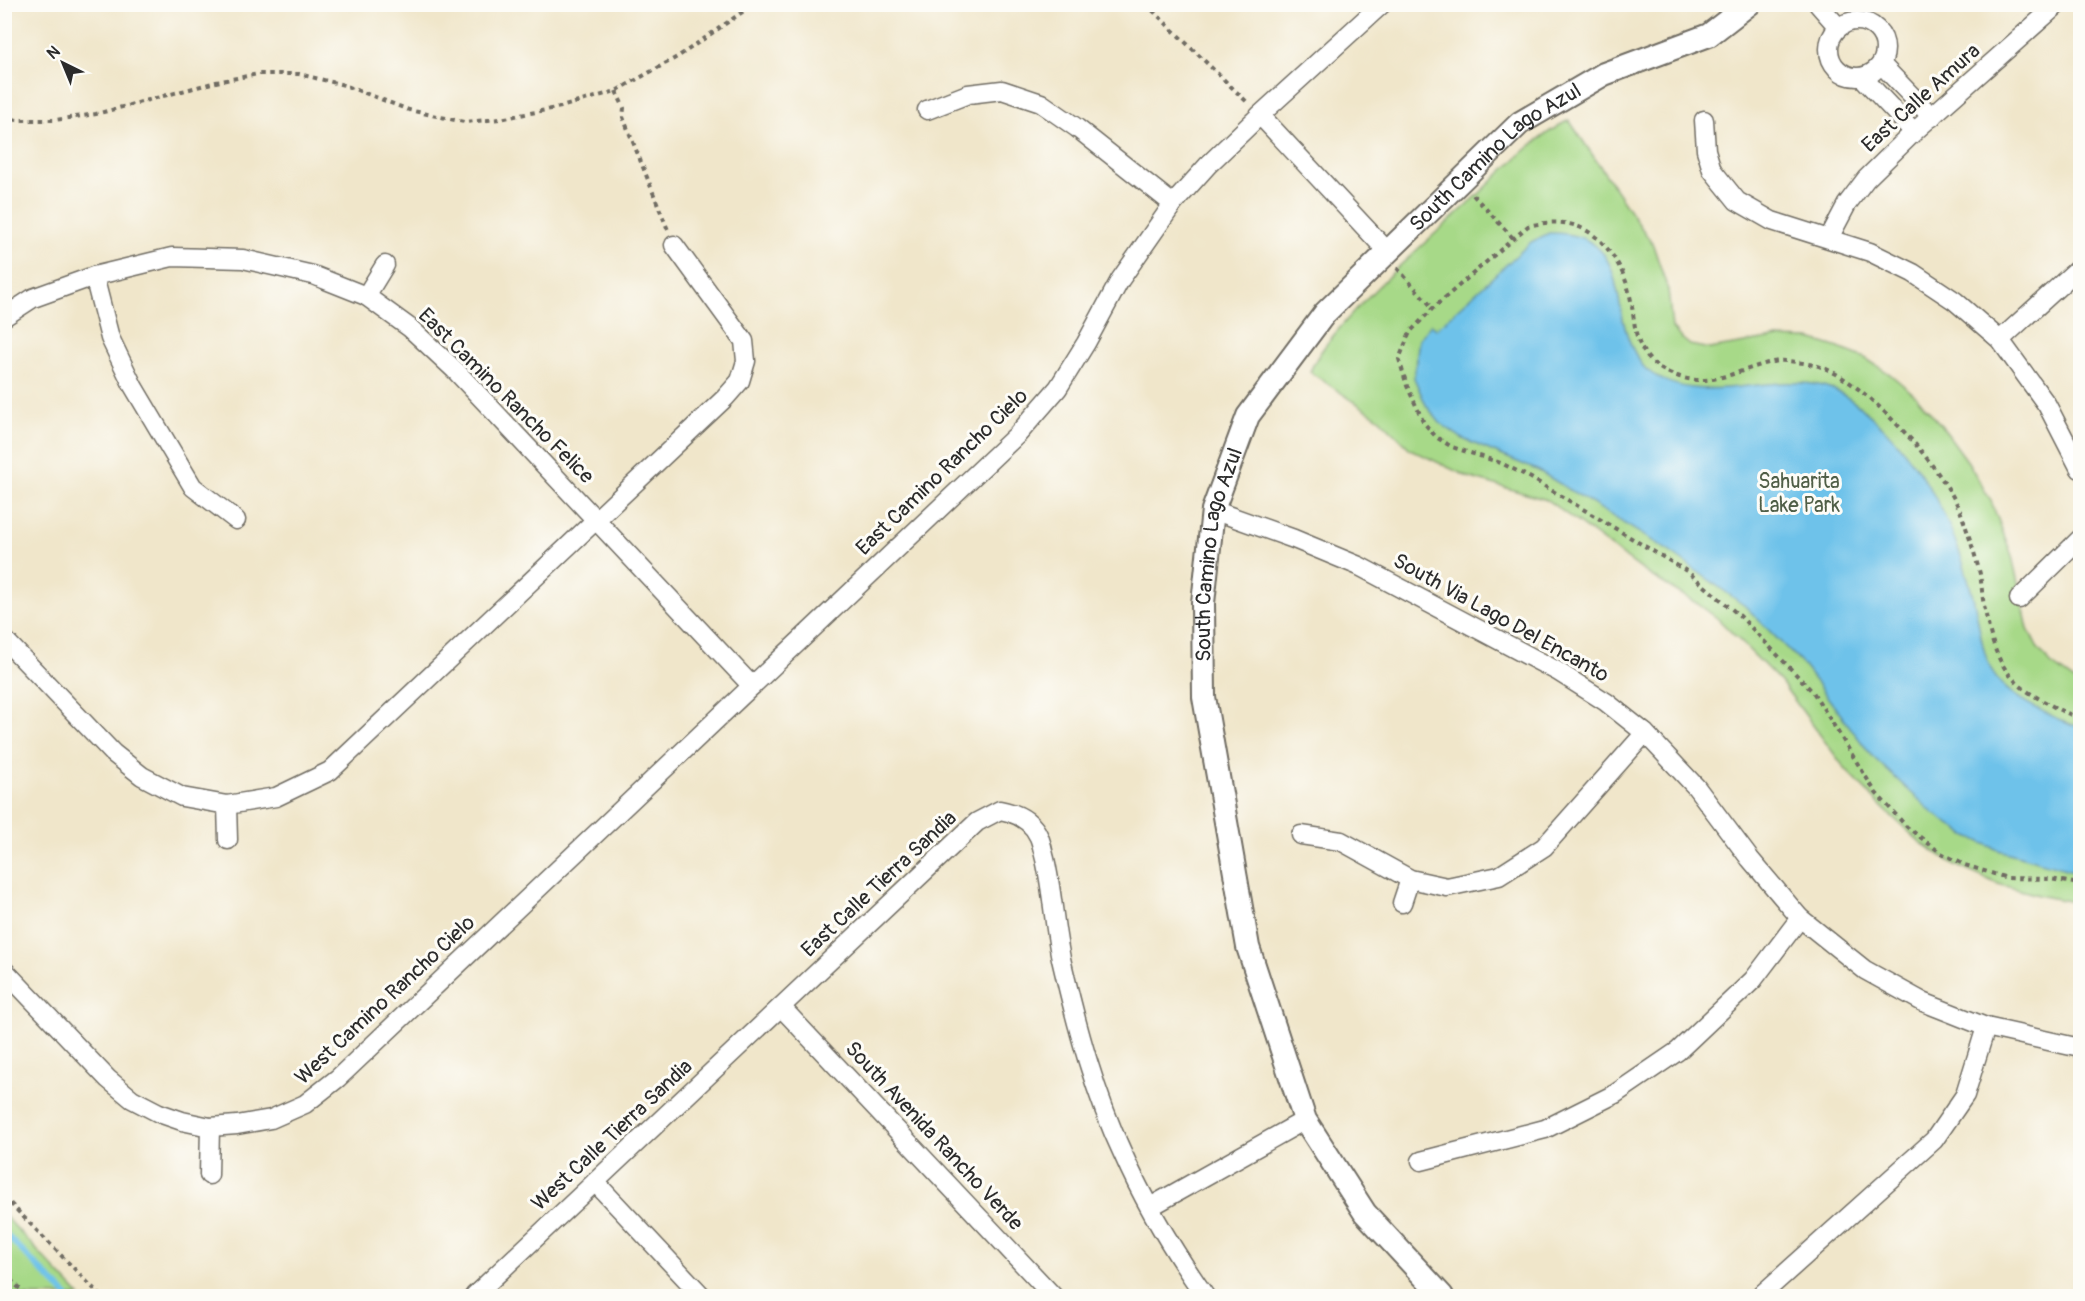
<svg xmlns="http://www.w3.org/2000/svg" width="2085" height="1301" viewBox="0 0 2085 1301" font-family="Pangolin,sans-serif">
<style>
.green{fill:#a7d988;stroke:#69825a;stroke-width:1.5}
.water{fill:#6ec2ea;stroke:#4c768a;stroke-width:1.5}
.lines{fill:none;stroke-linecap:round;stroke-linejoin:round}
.stream{stroke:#6ec2ea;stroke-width:6}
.minor-casing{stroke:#706c63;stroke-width:21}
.tertiary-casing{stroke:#706c63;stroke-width:26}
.path{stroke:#706c63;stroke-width:4;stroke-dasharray:4.5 4.5;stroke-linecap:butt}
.minor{stroke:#fff;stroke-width:18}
.tertiary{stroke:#fff;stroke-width:22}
.labels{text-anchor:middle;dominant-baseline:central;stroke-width:6;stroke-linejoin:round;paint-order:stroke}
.street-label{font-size:21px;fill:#2b2b2b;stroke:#fdfcf7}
.park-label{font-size:21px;fill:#505f47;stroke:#fdfcf7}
</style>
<rect width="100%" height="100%" fill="#fdfcf7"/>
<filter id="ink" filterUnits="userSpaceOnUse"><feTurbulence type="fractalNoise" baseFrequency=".0167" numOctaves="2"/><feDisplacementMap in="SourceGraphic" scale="12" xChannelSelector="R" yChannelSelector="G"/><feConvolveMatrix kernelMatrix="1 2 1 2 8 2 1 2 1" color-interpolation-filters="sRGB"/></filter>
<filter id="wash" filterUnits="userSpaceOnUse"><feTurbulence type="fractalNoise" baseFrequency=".008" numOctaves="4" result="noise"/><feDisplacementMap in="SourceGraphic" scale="24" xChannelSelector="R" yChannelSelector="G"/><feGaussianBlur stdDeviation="1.35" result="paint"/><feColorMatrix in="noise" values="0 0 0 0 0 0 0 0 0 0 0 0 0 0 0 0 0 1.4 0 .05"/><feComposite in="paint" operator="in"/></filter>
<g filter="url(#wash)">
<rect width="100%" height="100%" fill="#f0e6ca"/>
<!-- green -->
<g class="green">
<path d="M1569 120 1653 245 1668 290 1672 328 1680 337 1690 345 1710 349 1774 338 1810 339 1836 347 1865 358 1890 374 1916 396 1941 425 1968 462 1991 501 2012 556 2028 629 2037 647 2051 664 2080 685V903L2042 896 1998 884 1955 865 1921 843 1884 809 1846 770 1781 682 1717 618 1698 604 1648 574 1547 500 1468 477 1410 449 1380 419 1310 372C1317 354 1331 338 1344 323 1381 280 1425 243 1467 205 1499 176 1530 140 1569 120Z"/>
<path d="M4 1216H5L80 1296H5Z"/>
</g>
<!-- water -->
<path class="water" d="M1549 233C1634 232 1607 306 1636 355 1639 360 1642 366 1647 370 1698 410 1766 372 1823 386 1841 390 1859 406 1873 418 1925 465 1956 529 1973 597 1979 621 1982 660 1997 679 2015 701 2046 712 2070 725L2080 726V873L1998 850 1966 835 1933 813 1872 756 1803 665 1745 606 1669 551 1539 471 1463 439 1440 423 1426 405 1414 378 1419 339 1431 324 1436 329 1531 242Z"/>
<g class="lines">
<!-- stream -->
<path class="stream" d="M4 1233 67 1296"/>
</g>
</g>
<g filter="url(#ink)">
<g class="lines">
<defs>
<g id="minor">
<path d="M1818 4 1838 27"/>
<circle cx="1857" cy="49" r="28"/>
<path d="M1881 64 1932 117"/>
<path d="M1862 77 1914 132"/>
<path d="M927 110 968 94 1002 90 1041 103 1077 128 1173 204"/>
<path d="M1260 115 1388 252"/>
<path d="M1704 120 1706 150 1712 170 1737 201 1772 221 1870 252 1913 273 1955 301 2000 340 2047 405 2080 469"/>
<path d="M1829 238 1847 204 1866 179 1914 132 2058 4"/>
<path d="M94 276 110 338 133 386 193 487 236 520"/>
<path d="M366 296 385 265"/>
<path d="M4 317 33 298 94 276 172 257 243 259 313 275 366 296 410 328 455 370 752 686"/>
<path d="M2000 340 2080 267"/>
<path d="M1213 510 1294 539 1359 566 1557 671 1606 702 1645 733 1696 787 1750 859 1800 918 1865 970 1923 1002 1986 1027 2080 1048"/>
<path d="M2019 599 2080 539"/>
<path d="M4 639 113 753 142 776 182 797 227 805 276 797 330 771 725 398 740 381 746 361 744 341 674 245"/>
<path d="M227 805 228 840"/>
<path d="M1301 835 1341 841 1410 879 1447 887 1499 876 1544 847 1645 733"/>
<path d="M1402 903 1410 879"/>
<path d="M4 970 108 1079 132 1099 159 1113 182 1121 210 1127 237 1125 271 1119 305 1104 338 1078 1018 434 1058 388 1086 343 1120 280 1173 204 1208 165 1260 115 1382 4"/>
<path d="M781 1007 1053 1296"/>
<path d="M1421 1161 1545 1129 1615 1094 1678 1051 1753 980 1800 918"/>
<path d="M209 1175 210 1127"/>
<path d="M595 1182 702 1296"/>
<path d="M1150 1207 1305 1120"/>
<path d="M474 1296 977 822 1000 810C1016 813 1032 820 1039 837 1042 844 1043 852 1045 859 1053 893 1054 929 1062 963 1077 1027 1095 1095 1123 1154 1145 1204 1174 1252 1205 1296"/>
<path d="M1760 1296 1934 1140 1965 1095 1986 1027"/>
</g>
<g id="tertiary">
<path id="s1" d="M1442 1296 1365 1213 1305 1120 1248 947 1204 697 1203 603 1213 510 1248 416 1325 313 1520 123 1604 74 1709 35 1749 4"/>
</g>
</defs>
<!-- minor casing -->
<use href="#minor" class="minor-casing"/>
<!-- tertiary casing -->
<use href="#tertiary" class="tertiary-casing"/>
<!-- path -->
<g class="path">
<path d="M1146 4 1249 104"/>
<path d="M616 91 624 108 623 117 668 230"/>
<path d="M4 117 17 120H55L96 114 216 82 258 74H299L344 85 409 110 464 122 500 119 561 107 616 91 679 56 754 4"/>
<path d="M1473 195 1514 239"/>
<path d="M1397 268 1433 308"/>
<path d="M2080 717C2068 715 2058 709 2047 703 2004 681 1994 657 1985 610 1982 598 1982 586 1980 574 1975 554 1968 533 1961 513 1952 491 1932 464 1916 445 1893 419 1848 372 1814 365 1803 363 1788 360 1778 361 1742 367 1713 389 1677 376 1668 373 1660 369 1653 363 1632 343 1636 322 1630 296 1624 266 1601 230 1569 224 1556 221 1541 223 1528 226L1433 308 1410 332 1399 359 1407 386 1424 423 1436 437 1452 447 1501 463 1531 478 1688 572 1740 616 1813 692 1876 793 1907 827 1941 853 1965 865 2007 878 2050 879 2080 884"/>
<path d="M4 1197 101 1296"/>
<path d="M4 1273 27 1296"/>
</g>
<!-- minor -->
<use href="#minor" class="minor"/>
<!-- tertiary -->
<use href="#tertiary" class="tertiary"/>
</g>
</g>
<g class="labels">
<!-- street labels -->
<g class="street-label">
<text transform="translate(1921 98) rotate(-42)">East Calle Amura</text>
<text stroke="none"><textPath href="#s1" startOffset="1308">South Camino Lago Azul</textPath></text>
<text transform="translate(506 396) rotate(45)">East Camino Rancho Felice</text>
<text transform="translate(942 472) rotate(-44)">East Camino Rancho Cielo</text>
<text stroke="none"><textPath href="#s1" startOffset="804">South Camino Lago Azul</textPath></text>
<text transform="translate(1501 618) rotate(29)">South Via Lago Del Encanto</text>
<text transform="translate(879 884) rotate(-43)">East Calle Tierra Sandia</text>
<text transform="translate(385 1000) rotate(-43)">West Camino Rancho Cielo</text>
<text transform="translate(612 1135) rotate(-43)">West Calle Tierra Sandia</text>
<text transform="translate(934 1136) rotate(47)">South Avenida Rancho Verde</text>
</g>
<!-- park labels -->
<g class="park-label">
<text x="1799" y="481">Sahuarita<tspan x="1799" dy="24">Lake Park</tspan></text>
</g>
</g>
<!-- margin -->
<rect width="2085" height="1301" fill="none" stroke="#fdfcf7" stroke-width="24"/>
<!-- north arrow -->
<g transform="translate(63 63) rotate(317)" stroke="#fdfcf7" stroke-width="4.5" paint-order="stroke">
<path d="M0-4.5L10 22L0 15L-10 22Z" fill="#2b2b2b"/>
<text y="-9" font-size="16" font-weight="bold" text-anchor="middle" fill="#2b2b2b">N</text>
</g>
</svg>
